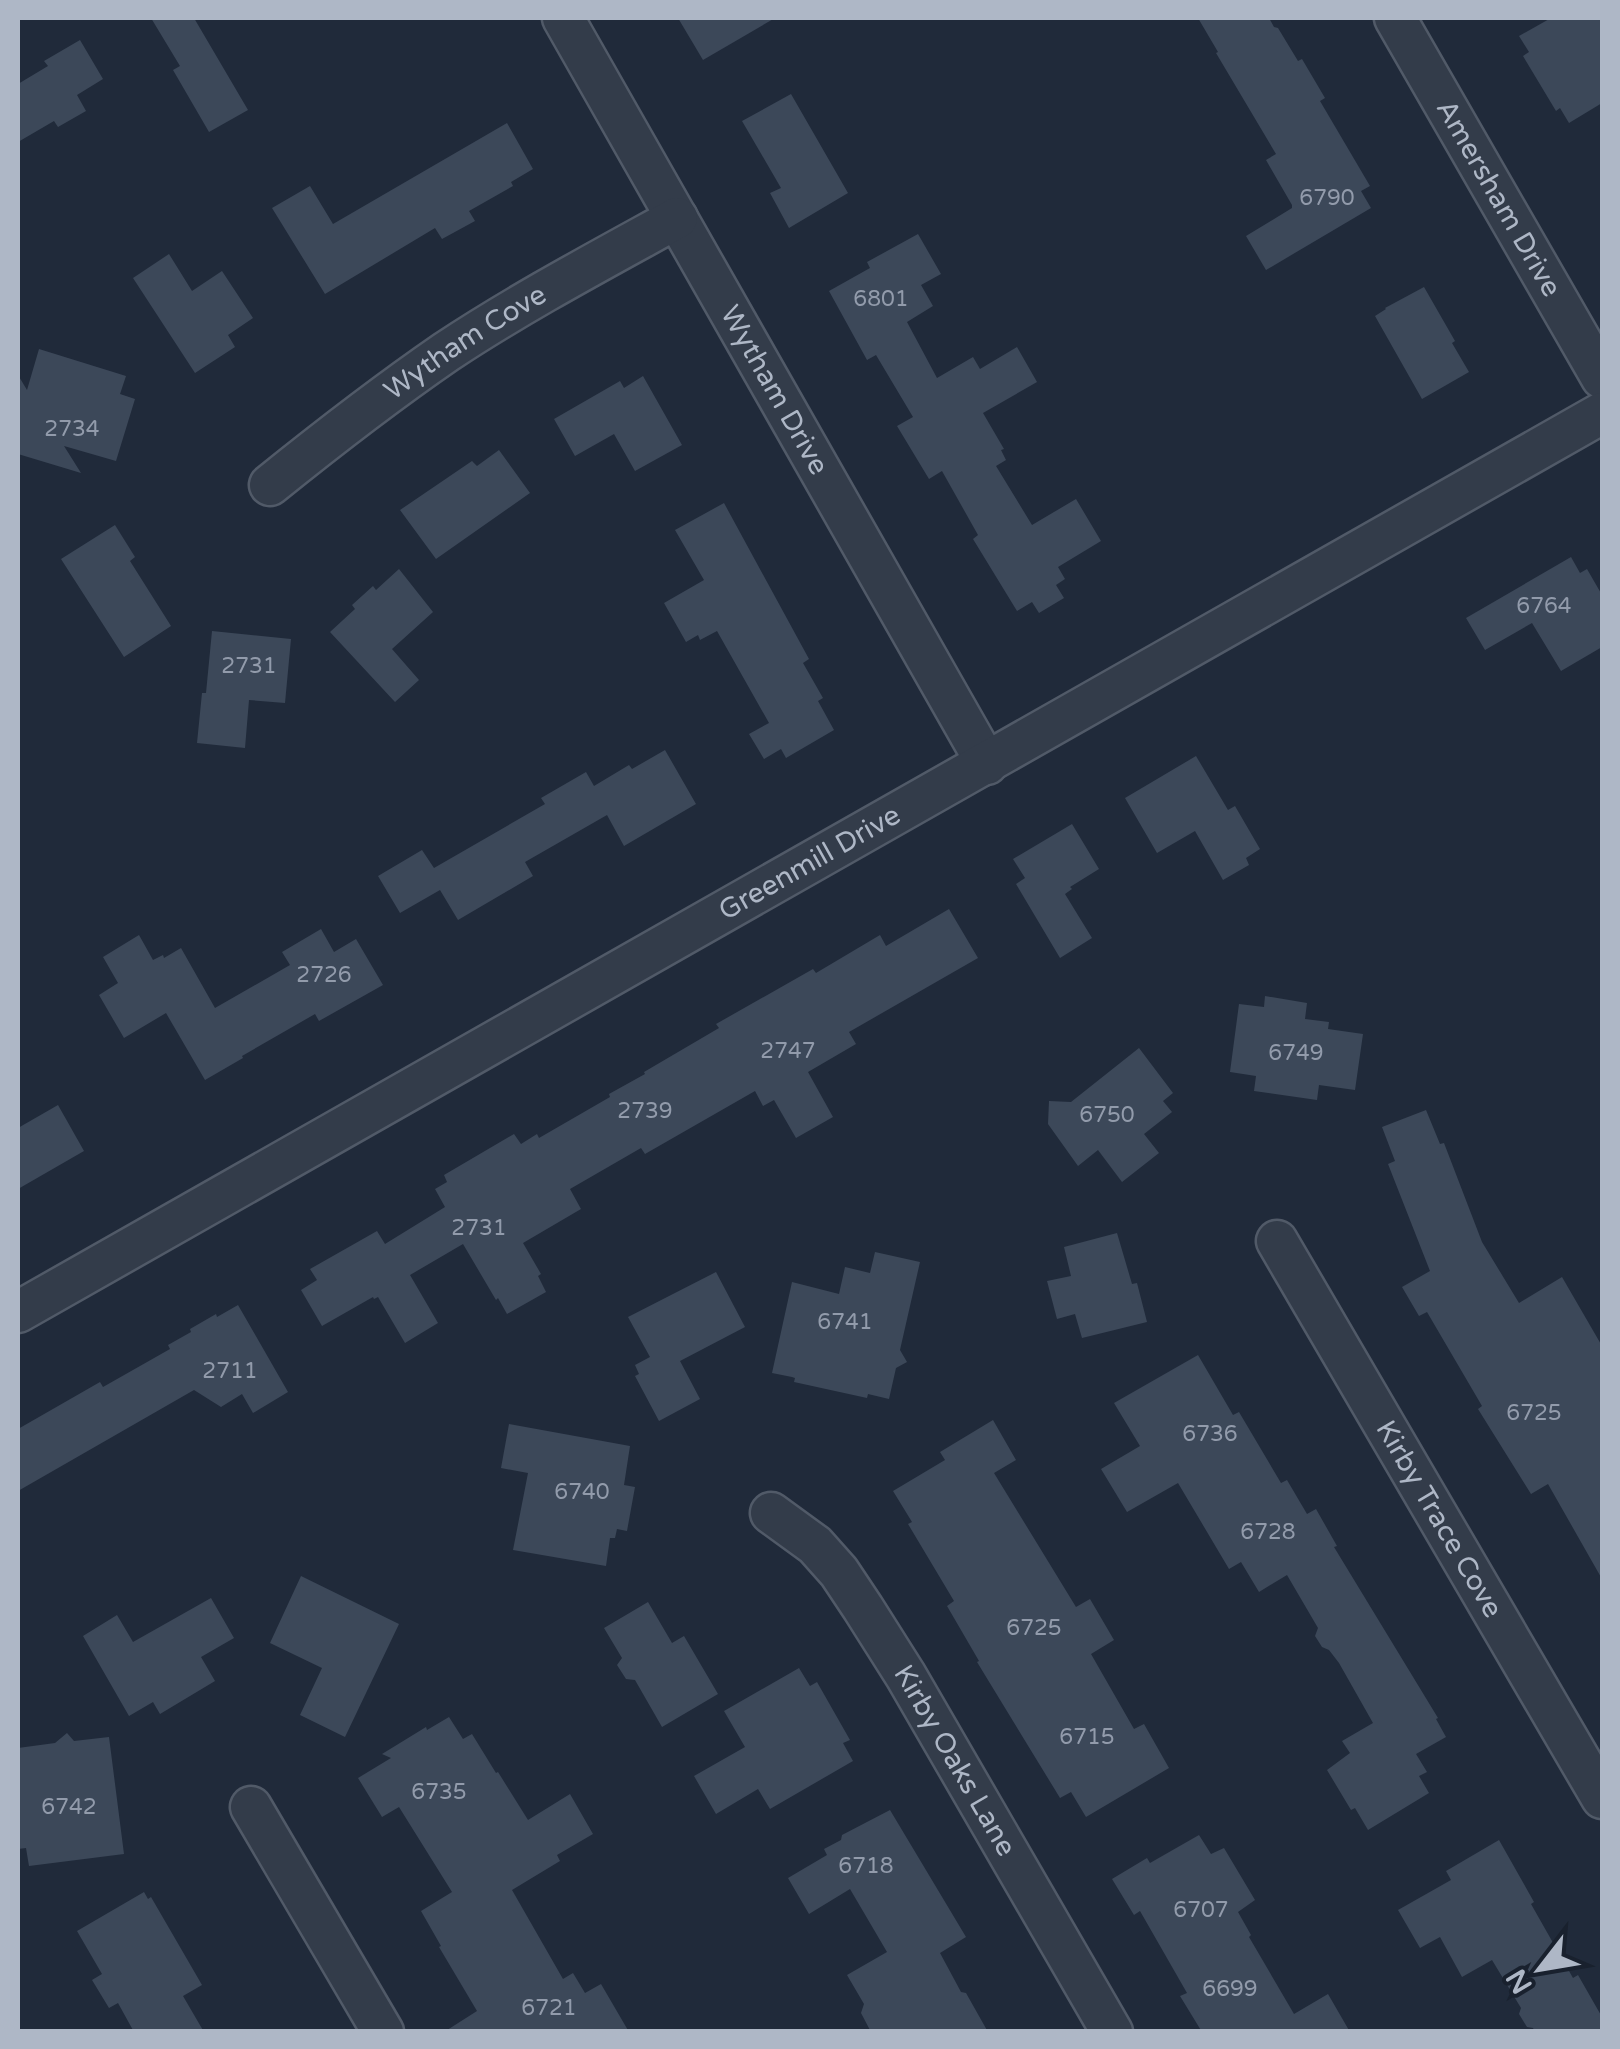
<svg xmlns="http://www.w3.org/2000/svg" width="1620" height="2049" viewBox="0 0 1620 2049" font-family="'Varela Round',sans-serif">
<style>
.building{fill:#3c4859}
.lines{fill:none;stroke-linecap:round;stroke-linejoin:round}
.minor-casing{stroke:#515a68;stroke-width:45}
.minor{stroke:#333c4a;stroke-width:40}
.labels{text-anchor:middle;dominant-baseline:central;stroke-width:10;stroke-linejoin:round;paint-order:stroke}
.number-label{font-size:22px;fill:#929bab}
.street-label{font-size:28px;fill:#aeb7c6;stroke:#19212e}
</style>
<rect width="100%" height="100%" fill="#202a3a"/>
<!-- building -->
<g class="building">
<path d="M151 18H194L248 110 209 132 173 70 180 66Z"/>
<path d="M678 18H775L703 60Z"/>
<path d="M1198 18H1269L1274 27 1278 28 1298 61 1302 59 1325 98 1320 101 1370 186 1361 191 1371 208 1266 270 1246 236 1292 208V205L1266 160 1276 154 1216 53 1218 52Z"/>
<path d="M1551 18H1602V103L1569 123 1560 108 1556 111 1523 56 1529 52 1519 36Z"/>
<path d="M80 40 103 79 77 95 86 111 58 127 54 121 18 142V84L48 66 44 61Z"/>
<path d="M791 94 848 193 789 228 770 193 781 188 742 121Z"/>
<path d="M507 123 533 169 511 182 513 186 469 211 475 221 442 239 435 228 325 294 272 208 310 186 333 224Z"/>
<path d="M918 234 941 274 921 285 933 306 907 322 937 378 973 357 980 369 1017 347 1037 382 983 413 1004 449 1001 450 1006 460 996 466 1032 525 1076 499 1101 541 1058 567 1065 579 1056 585 1064 598 1039 613 1032 602 1017 611 973 539 978 535 942 471 929 479 897 426 913 417 876 355 867 360 829 291 870 268 867 262Z"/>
<path d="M169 254 192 291 222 271 253 318 228 335 235 347 195 373 133 278Z"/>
<path d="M1424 287 1455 341 1452 343 1469 372 1422 399 1375 316 1386 309 1385 308Z"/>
<path d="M39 349 126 376 120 394 135 399 116 461 64 446 81 473 18 454V375L27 390Z"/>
<path d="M643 376 682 445 635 471 614 434 575 456 554 419 620 381 624 388Z"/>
<path d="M499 450 530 493 436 559 400 510 472 461 477 466Z"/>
<path d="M724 503 809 659 803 663 823 698 818 701 834 730 786 758 781 749 764 759 749 734 769 723 717 631 700 640 698 635 686 642 664 603 704 580 675 530Z"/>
<path d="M115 525 135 557 130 561 171 626 124 657 61 559Z"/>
<path d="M1571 557 1580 573 1587 569 1602 595V647L1561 671 1532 623 1485 650 1466 618Z"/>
<path d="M399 569 433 612 392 649 419 680 395 702 330 632 355 609 352 605 373 586 376 590Z"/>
<path d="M212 631 291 639 285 703 249 700 245 748 197 743 202 693H206Z"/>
<path d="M665 750 696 804 624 846 607 815 525 862 533 876 458 920 440 890 400 913 378 876 422 850 434 868 545 804 541 798 586 772 594 786 629 765 632 769Z"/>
<path d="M1196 756 1228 810 1235 806 1260 849 1246 858 1249 865 1223 880 1195 831 1157 853 1125 798Z"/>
<path d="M1072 824 1099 869 1070 887 1072 889 1065 894 1092 938 1060 958 1016 884 1025 878 1013 859Z"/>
<path d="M949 909 978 958 849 1032 856 1044 808 1072 833 1117 796 1138 774 1100 763 1106 755 1091 645 1154 641 1148 570 1189 581 1209 523 1243 541 1274 538 1276 546 1292 507 1314 498 1298 496 1300 463 1244 410 1275 438 1323 405 1343 378 1297 374 1299 373 1297 322 1326 301 1290 317 1280 310 1269 377 1231 385 1244 445 1207 435 1189 447 1182 444 1175 514 1134 521 1144 537 1134 539 1138 610 1097 609 1094 645 1074 644 1072 719 1028 716 1024 813 969 816 973 880 935 886 946Z"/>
<path d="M321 929 334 952 356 939 383 985 319 1021 315 1014 242 1056 243 1058 205 1080 166 1013 124 1038 99 995 118 983 103 957 139 935 153 960 163 955 164 958 181 948 215 1008 290 965 282 952Z"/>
<path d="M1265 996 1307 1003 1305 1019 1329 1022 1328 1029 1363 1034 1355 1090 1319 1085 1317 1100 1254 1091 1256 1076 1230 1072 1239 1004 1264 1007Z"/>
<path d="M1139 1048 1173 1093 1163 1101 1172 1112 1144 1134 1159 1153 1122 1182 1098 1150 1078 1166 1048 1124 1049 1101 1071 1102Z"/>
<path d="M58 1105 84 1151 18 1189V1128Z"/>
<path d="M1426 1110 1440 1144 1444 1143 1482 1242 1519 1303 1562 1277 1602 1346V1579L1548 1484 1531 1494 1478 1409 1482 1406 1427 1312 1419 1316 1402 1287 1430 1271 1388 1164 1395 1161 1382 1127Z"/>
<path d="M1117 1233 1132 1284 1137 1283 1147 1322 1082 1338 1075 1314 1057 1319 1047 1281 1071 1276 1064 1247Z"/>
<path d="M875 1252 920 1262 900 1350 907 1362 896 1368 889 1399 868 1394 867 1398 794 1382 795 1378 792 1377 772 1373 792 1282 839 1294 845 1267 870 1273Z"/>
<path d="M716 1272 745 1327 680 1361 700 1399 659 1421 635 1376 639 1374 635 1365 650 1357 628 1317Z"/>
<path d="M238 1305 288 1392 253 1413 242 1394 221 1407 194 1390 18 1491V1429L100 1382 103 1387 170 1349 168 1345 191 1332 190 1329 216 1314 217 1317Z"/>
<path d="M1198 1355 1233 1415 1239 1412 1281 1483 1287 1480 1307 1514 1316 1509 1337 1546 1334 1547 1438 1718 1436 1719 1446 1737 1416 1754 1427 1772 1419 1776 1429 1793 1368 1830 1355 1808 1351 1810 1327 1770 1350 1753 1342 1741 1373 1723 1339 1663 1329 1650 1322 1647 1315 1636 1318 1628 1287 1575 1259 1592 1241 1562 1229 1569 1178 1483 1127 1512 1101 1469 1140 1446 1114 1403Z"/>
<path d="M993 1420 1016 1460 994 1473 1076 1607 1090 1599 1114 1640 1091 1654 1134 1729 1144 1724 1169 1768 1086 1817 1071 1792 1060 1798 977 1662 979 1661 947 1606 954 1601 908 1524 912 1522 893 1491 945 1460 940 1452Z"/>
<path d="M509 1424 630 1446 624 1485 635 1487 627 1531 617 1529 615 1538H610L606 1566 513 1550 528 1473 501 1468Z"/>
<path d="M301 1576 399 1624 345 1737 300 1715 322 1668 270 1643Z"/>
<path d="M211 1598 234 1638 201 1657 215 1681 160 1714 153 1702 129 1716 83 1636 117 1615 133 1642Z"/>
<path d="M648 1602 672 1643 684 1636 718 1694 662 1727 635 1680 626 1679 617 1665 622 1658 604 1628Z"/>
<path d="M799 1668 810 1686 817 1682 850 1740 843 1743 853 1761 770 1809 758 1789 716 1814 694 1776 745 1747 724 1711Z"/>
<path d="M449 1717 463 1739 472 1734 496 1773 498 1772 528 1820 570 1794 593 1834 557 1855 560 1861 512 1890 563 1979 573 1973 585 1993 601 1984 629 2032H444L477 2011 439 1947 441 1946 421 1911 452 1892 399 1807 382 1817 358 1778 391 1758 382 1754 426 1727 427 1730Z"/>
<path d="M67 1733 74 1741 109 1737 124 1854 29 1866 26 1848 18 1849V1748L55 1743Z"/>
<path d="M890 1810 966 1937 940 1953 961 1992 966 1993 988 2032H871L861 2013 864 2004 847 1975 887 1952 850 1889 809 1914 788 1878 827 1855 824 1849 841 1840 842 1835Z"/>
<path d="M1199 1835 1211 1854 1224 1848 1255 1900 1238 1912 1251 1935 1249 1937 1294 2014 1328 1994 1350 2032H1202L1180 1996 1187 1993 1140 1911 1134 1915 1112 1879 1147 1858 1150 1863Z"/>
<path d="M1499 1840 1534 1902 1531 1904 1573 1978 1578 1975 1602 2017V2032H1535L1533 2028 1527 2027 1519 2014 1521 2008 1492 1960 1462 1977 1440 1937 1420 1948 1398 1910 1451 1880 1446 1871Z"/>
<path d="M144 1892 148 1899 151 1897 202 1985 183 1996 204 2032H134L118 2003 109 2008 92 1980 102 1974 77 1931Z"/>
</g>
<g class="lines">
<defs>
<g id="minor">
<path id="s1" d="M563 18 987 764"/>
<path id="s2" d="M1395 18 1602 378"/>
<path id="s3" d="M270 485C327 439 385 394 446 352 520 303 599 261 677 218"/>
<path id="s4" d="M1277 1241 1602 1798"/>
<path id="s5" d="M18 1312 1602 413"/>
<path id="s6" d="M771 1513 815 1545 839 1572 863 1608 906 1676 1112 2032"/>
<path d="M251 1807 383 2032"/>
</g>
</defs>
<!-- minor casing -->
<use href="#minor" class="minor-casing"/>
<!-- minor -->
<use href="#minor" class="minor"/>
</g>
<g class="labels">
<!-- number labels -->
<g class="number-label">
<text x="1327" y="198">6790</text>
<text x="881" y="299">6801</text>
<text x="72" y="429">2734</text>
<text x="1544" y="606">6764</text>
<text x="249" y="666">2731</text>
<text x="324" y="975">2726</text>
<text x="788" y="1051">2747</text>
<text x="1296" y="1053">6749</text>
<text x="645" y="1111">2739</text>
<text x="1107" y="1115">6750</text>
<text x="479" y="1228">2731</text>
<text x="845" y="1322">6741</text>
<text x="230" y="1371">2711</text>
<text x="1534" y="1413">6725</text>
<text x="1210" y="1434">6736</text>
<text x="582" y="1492">6740</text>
<text x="1268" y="1532">6728</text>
<text x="1034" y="1628">6725</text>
<text x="1087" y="1737">6715</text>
<text x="439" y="1792">6735</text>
<text x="69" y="1807">6742</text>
<text x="866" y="1866">6718</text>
<text x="1201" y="1910">6707</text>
<text x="1230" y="1989">6699</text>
<text x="549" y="2008">6721</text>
</g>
<!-- street labels -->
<g class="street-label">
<text stroke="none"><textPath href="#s2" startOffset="208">Amersham Drive</textPath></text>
<text stroke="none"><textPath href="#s3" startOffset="242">Wytham Cove</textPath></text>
<text stroke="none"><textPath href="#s1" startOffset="428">Wytham Drive</textPath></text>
<text stroke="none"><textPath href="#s5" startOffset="910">Greenmill Drive</textPath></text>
<text stroke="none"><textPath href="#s4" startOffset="322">Kirby Trace Cove</textPath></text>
<text stroke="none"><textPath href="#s6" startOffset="312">Kirby Oaks Lane</textPath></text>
</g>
</g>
<!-- border -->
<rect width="1620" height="2049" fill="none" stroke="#aeb7c6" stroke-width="40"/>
<!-- north arrow -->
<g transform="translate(1540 1969) rotate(239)" stroke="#19212e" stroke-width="8" paint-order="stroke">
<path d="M0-8L18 38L0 25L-18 38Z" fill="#aeb7c6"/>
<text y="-15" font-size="28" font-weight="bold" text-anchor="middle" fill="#aeb7c6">N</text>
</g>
</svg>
